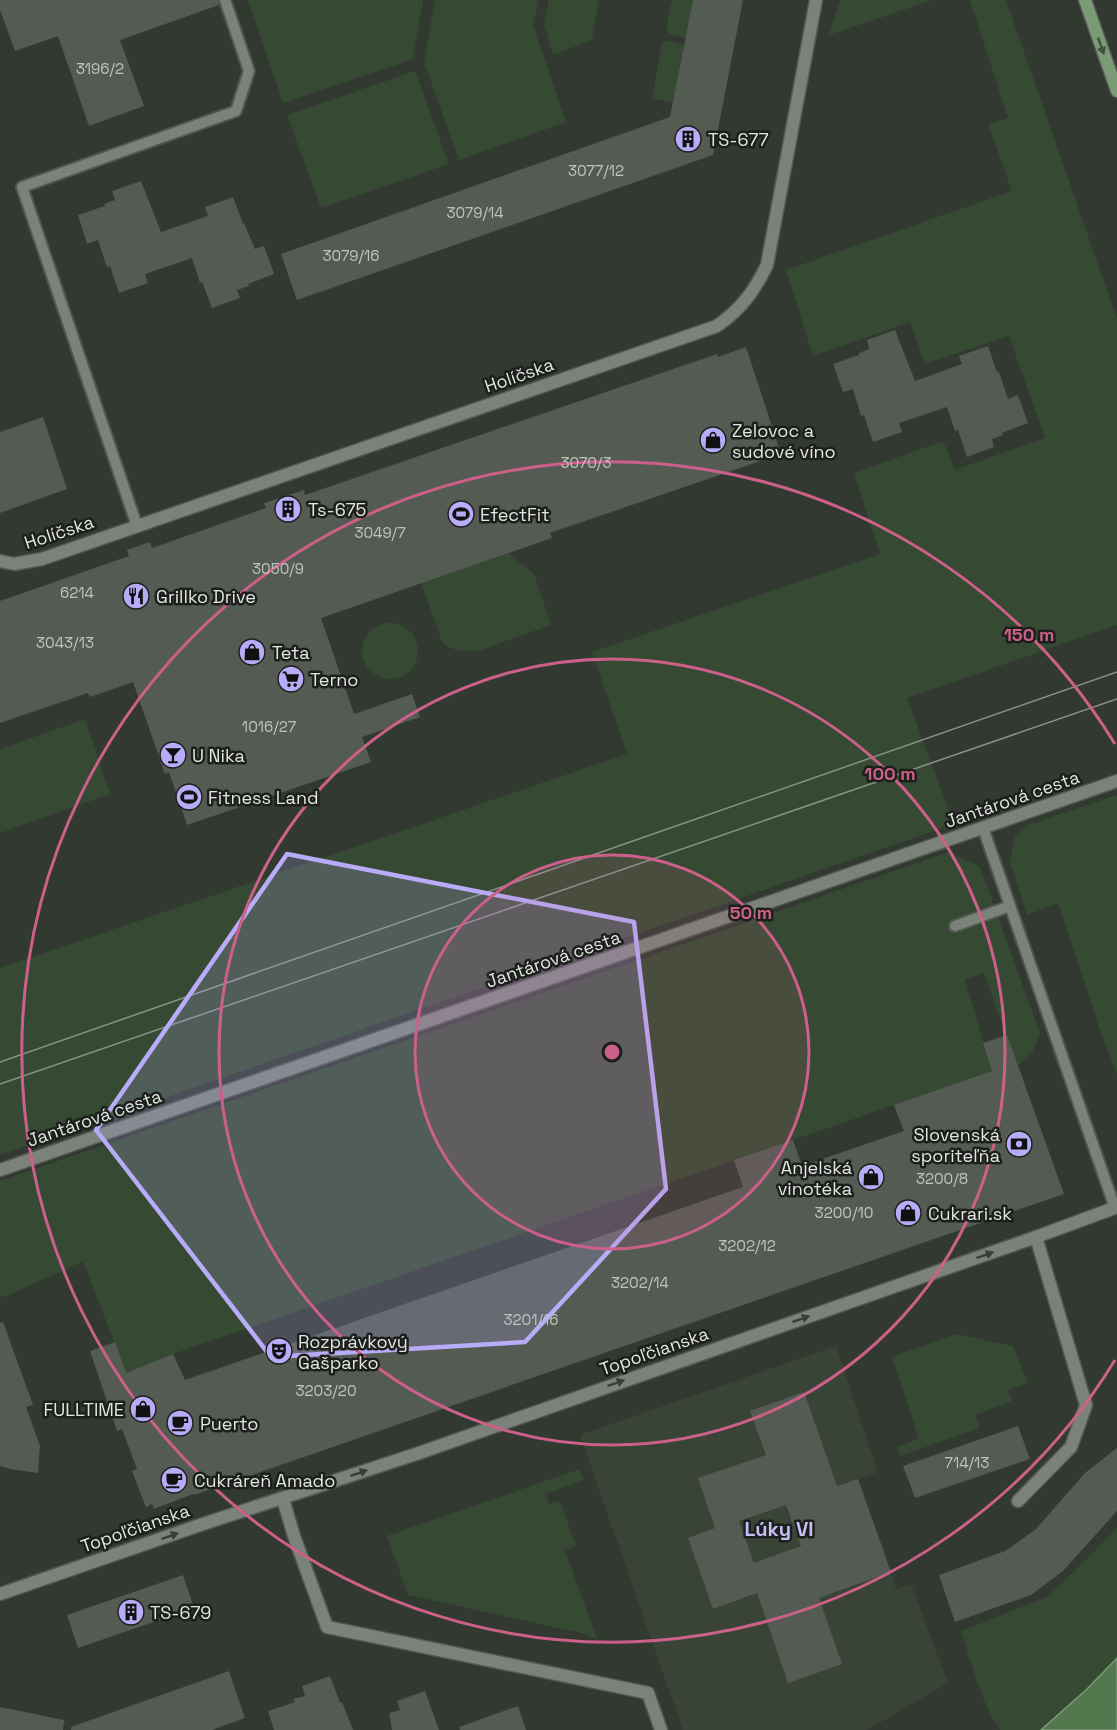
<svg xmlns="http://www.w3.org/2000/svg" width="1117" height="1730" viewBox="0 0 1117 1730" font-family="'Space Grotesk',sans-serif">
<style>
.built{fill:#394437}
.green{fill:#364a33}
.water{fill:#53784e;stroke:#7e997a;stroke-width:1.5}
.building{fill:#545b53;fill-rule:evenodd}
.lines{fill:none;stroke-linecap:round;stroke-linejoin:round}
.service-casing{stroke:#525751;stroke-width:14}
.minor-casing{stroke:#525751;stroke-width:15}
.tertiary-casing{stroke:#525751;stroke-width:15}
.secondary-casing{stroke:#525751;stroke-width:15}
.service{stroke:#7a8279;stroke-width:10}
.minor{stroke:#7a8279;stroke-width:12}
.tertiary{stroke:#7a8279;stroke-width:12}
.secondary{stroke:#7b9b77;stroke-width:12}
.tram{stroke:#8b908a;stroke-width:1.5}
.oneway{fill:#425140}
.oneway2{fill:#383d37}
.marked{fill:#b8abf7;fill-opacity:0.2;stroke:#b8abf7;stroke-width:4.5;stroke-linejoin:round}
.ring{fill:none;stroke:#cd608a;stroke-width:3}
.labels{text-anchor:middle;dominant-baseline:central;stroke-width:5;stroke-linejoin:round;paint-order:stroke}
.number-label{font-size:15px;fill:#bec3be}
.poi-label{font-size:18px;fill:#e2e6e1;stroke:#1c1f1b;text-anchor:start}
.street-label{font-size:18px;fill:#e2e6e1;stroke:#1c1f1b}
.neighbourhood-label{font-size:20px;font-weight:bold;fill:#c7bef7;stroke:#1c1f1b}
.centre{fill:#cd608a;stroke:#1c1f1b;stroke-width:3}
.ring-label{font-size:18px;text-anchor:middle;font-weight:bold;fill:#cd608a;stroke:#1c1f1b;stroke-width:5;stroke-linejoin:round;paint-order:stroke}
</style>
<rect width="100%" height="100%" fill="#323931"/>
<!-- built -->
<path class="built" d="M836 1346 878 1472 858 1479 896 1589 911 1584 948 1683 867 1730H683L580 1435Z"/>
<!-- green -->
<g class="green">
<path d="M248 0H423L413 59 283 103Z"/>
<path d="M435 0H539L533 25 566 122 459 160 424 62Z"/>
<path d="M549 0H599L592 40 553 55 544 24Z"/>
<path d="M672 0H693L686 38 669 34C664 24 670 11 672 0Z"/>
<path d="M840 0H933L829 35Z"/>
<path d="M970 0H1006L1117 319V625L907 698 954 824 0 1155V968L627 754 592 652 880 554 854 473 943 441 955 470 1045 438 1009 336 925 364 910 322 813 356 786 270 1012 191 988 124 1008 118Z"/>
<path d="M666 40 684 45 673 103 652 98 662 43Z"/>
<path d="M415 71 449 164 321 208 287 115Z"/>
<path d="M508 553 534 574 551 625 478 651 456 650 443 644 421 583Z"/>
<circle cx="390" cy="651" r="28"/>
<path d="M85 719 110 794 0 833V749Z"/>
<path d="M1117 795V1074L1102 1036 1058 903 1027 915 1010 862 1015 836 1030 824Z"/>
<path d="M949 852 980 867 1040 1033 1032 1053 1017 1066 984 973 965 979 992 1072 939 1089 949 1116 926 1094 173 1354 126 1373 83 1261 5 1297 0 1296V1181Z"/>
<path d="M957 1334 1013 1346 1028 1383 1008 1390 1012 1401 975 1415 980 1428 900 1456 897 1447 919 1439 892 1357Z"/>
<path d="M580 1469 584 1480 546 1494 549 1504 560 1501 576 1546 565 1550 597 1639 581 1633 408 1595 387 1536Z"/>
<path d="M1117 1528V1658L1087 1689 1041 1730H1000C980 1700 972 1664 961 1631L1047 1597 1074 1572Z"/>
</g>
<!-- water -->
<path class="water" d="M1117 1658V1730H1041L1087 1689Z"/>
<!-- building -->
<g class="building">
<path d="M0 0H218L219 5 120 40 144 106 89 126 58 36 15 51 0 10Z"/>
<path d="M693 0H743L713 155 297 300 281 254 670 117Z"/>
<path d="M141 181 161 232 208 216 205 207 233 197 243 224 244 223 255 249 264 246 274 274 248 284 249 286 237 290 240 298 212 308 202 282 200 283 192 258 145 274 148 283 119 293 110 266 107 267 98 240 87 244 78 215 105 206 104 204 115 200 112 191Z"/>
<path d="M895 330 915 381 962 364 959 356 988 346 997 372H999L1008 399 1018 395 1028 423 1002 433 1003 435 992 439 994 447 967 457 958 430 955 431 947 407 899 423 902 432 873 442 864 415 861 416 853 389 843 392 833 364 859 355V353L869 349 867 340Z"/>
<path d="M746 347 781 454 550 533 552 538 321 618 354 714 412 694 420 717 362 737 371 762 187 825 169 772 165 774 133 682 90 697 88 693 0 723V601L129 556 127 550 150 542 152 548 266 508 264 503 304 490 305 495 717 354 718 357Z"/>
<path d="M43 417 67 489 0 513V432Z"/>
<path d="M1007 1035 1064 1194 194 1495 193 1494 154 1509 152 1504 146 1507 132 1471 137 1469 122 1429 117 1431 90 1351 115 1342 126 1373 173 1354 185 1380 743 1187 734 1160 793 1140 802 1166 904 1131 894 1105 992 1071 983 1043Z"/>
<path d="M3 1322 33 1405 26 1407 40 1446 38 1473 10 1469 0 1466V1323Z"/>
<path d="M804 1392 837 1486 858 1479 891 1572 819 1598 842 1664 788 1683 757 1593 713 1609 688 1538 715 1528 698 1478 766 1455 750 1411ZM786 1505 801 1546 754 1563 739 1521Z"/>
<path d="M1018 1426 1030 1459 915 1498 903 1466Z"/>
<path d="M1117 1448V1511L1063 1571 1031 1595 955 1622 939 1575 1005 1551 1035 1530 1085 1473Z"/>
<path d="M183 1575 194 1608 78 1648 67 1615Z"/>
<path d="M229 1671 245 1718 212 1730H71V1727Z"/>
<path d="M330 1676 340 1703 342 1702 353 1730H274L268 1711 295 1702 293 1699 305 1696 302 1686Z"/>
<path d="M425 1691 439 1730H392L389 1713 400 1710 397 1701Z"/>
<path d="M518 1706 526 1730H460L459 1727Z"/>
<path d="M0 1707 64 1720 63 1730H0Z"/>
</g>
<g class="lines">
<defs>
<g id="service">
<path d="M137 526 22 187 236 111 249 71 225 0"/>
<path d="M983 828 1115 1208"/>
<path d="M955 926 1010 906"/>
</g>
<g id="minor">
<path d="M0 561 14 564 42 559 717 326C741 309 754 292 767 265L816 0"/>
<path d="M283 1499 294 1536 327 1627 648 1693 661 1730"/>
<path d="M1018 1501 1071 1447 1086 1405 1036 1237"/>
<path d="M0 1594 203 1524 419 1453 1036 1237 1117 1207"/>
</g>
<path id="tertiary" d="M0 1170 1117 781"/>
<path id="secondary" d="M1085 0 1117 91"/>
</defs>
<!-- service casing -->
<use href="#service" class="service-casing"/>
<!-- minor casing -->
<use href="#minor" class="minor-casing"/>
<!-- tertiary casing -->
<use href="#tertiary" class="tertiary-casing"/>
<!-- secondary casing -->
<use href="#secondary" class="secondary-casing"/>
<!-- service -->
<use href="#service" class="service"/>
<!-- minor -->
<use href="#minor" class="minor"/>
<!-- tertiary -->
<use href="#tertiary" class="tertiary"/>
<!-- secondary -->
<use href="#secondary" class="secondary"/>
<!-- tram -->
<g class="tram">
<path d="M0 1062 1117 672"/>
<path d="M0 1084 1117 699"/>
</g>
</g>
<!-- one-way arrows -->
<defs><path id="oneway-solid" d="M-6-.8H1V-3.2L6.5 0L1 3.2V.8H-6Z" transform="scale(1.5)"/></defs>
<use class="oneway" href="#oneway-solid" transform="translate(1101 46) rotate(71)"/>
<g class="oneway2">
<use href="#oneway-solid" transform="translate(985 1255) rotate(-19)"/>
<use href="#oneway-solid" transform="translate(801 1319) rotate(-19)"/>
<use href="#oneway-solid" transform="translate(616 1383) rotate(-19)"/>
<use href="#oneway-solid" transform="translate(359 1473) rotate(-19)"/>
<use href="#oneway-solid" transform="translate(170 1536) rotate(-19)"/>
</g>
<!-- marked area -->
<path class="marked" d="M287 854 634 922 666 1189 525 1342 271 1357 96 1130Z"/>
<!-- distance rings -->
<circle cx="612" cy="1052" r="197" fill="#cd608a" fill-opacity=".12"/>
<g class="ring">
<circle cx="612" cy="1052" r="197"/>
<circle cx="612" cy="1052" r="393"/>
<path d="M1115 1360A590 590 0 1 1 1115 744"/>
</g>
<!-- icons -->
<defs>
<symbol id="building-disc" viewBox="-11 -11 22 22"><circle r="9.5" fill="#b8abf7" stroke="#1c1f1b"/><path d="M-4-6H4V6H1V3H-1V6H-4ZM-2.5-4.3h1.7v1.8h-1.7ZM.8-4.3h1.7v1.8H.8ZM-2.5-1h1.7V.8h-1.7ZM.8-1h1.7V.8H.8Z" fill="#111"/></symbol>
<symbol id="shop-disc" viewBox="-11 -11 22 22"><circle r="9.5" fill="#b8abf7" stroke="#1c1f1b"/><path d="M-5-2.5h2.3a2.7 3.5 0 0 1 5.4 0H5L5.5 6h-11ZM-1.5-2.5h3a1.5 2.3 0 0 0-3 0Z" fill="#111"/></symbol>
<symbol id="stadium-disc" viewBox="-11 -11 22 22"><circle r="9.5" fill="#b8abf7" stroke="#1c1f1b"/><path d="M0-5a6.5 5 0 1 0 0 10a6.5 5 0 1 0 0-10ZM-3.5-1.8h7v3.6h-7Z" fill="#111"/></symbol>
<symbol id="restaurant-disc" viewBox="-11 -11 22 22"><circle r="9.5" fill="#b8abf7" stroke="#1c1f1b"/><path d="M-5-6h1v4h1v-4h1v4h1v-4h1v5L-1.5 .5V6h-2V.5L-5-1ZM5-6V6H3V1.5H1.5Q1.5-4 5-6Z" fill="#111"/></symbol>
<symbol id="supermarket-disc" viewBox="-11 -11 22 22"><circle r="9.5" fill="#b8abf7" stroke="#1c1f1b"/><path d="M-6-5.5h2.5l.6 2H6L4.5 2H-2.5L-4.4-4H-6ZM-1.5 3.2a1.3 1.3 0 1 0 .1 0ZM3 3.2a1.3 1.3 0 1 0 .1 0Z" fill="#111"/></symbol>
<symbol id="bar-disc" viewBox="-11 -11 22 22"><circle r="9.5" fill="#b8abf7" stroke="#1c1f1b"/><path d="M-6-5H6L.8 .8V4.5H3.5V6h-7V4.5H-.8V.8Z" fill="#111"/></symbol>
<symbol id="bank-disc" viewBox="-11 -11 22 22"><circle r="9.5" fill="#b8abf7" stroke="#1c1f1b"/><path d="M-6-4H6V4H-6ZM0-2.3a2.3 2.3 0 1 0 0 4.6a2.3 2.3 0 1 0 0-4.6Z" fill="#111"/></symbol>
<symbol id="theatre-disc" viewBox="-11 -11 22 22"><circle r="9.5" fill="#b8abf7" stroke="#1c1f1b"/><path d="M-5-5.5Q0-4 5-5.5V0Q5 5 0 6Q-5 5-5 0ZM-3.3-2.5H-1v1.5H-3.3ZM1-2.5H3.3v1.5H1ZM-2.8 1Q0 5.5 2.8 1Z" fill="#111"/></symbol>
<symbol id="cafe-disc" viewBox="-11 -11 22 22"><circle r="9.5" fill="#b8abf7" stroke="#1c1f1b"/><path d="M-5.5-4.5H6V0H3Q3 3.5 0 3.5H-2.5Q-5.5 3.5-5.5 0ZM3-3.2v2h1.7v-2ZM-6 4.5H4V6H-6Z" fill="#111"/></symbol>
</defs>
<g fill-rule="evenodd">
<use href="#building-disc" x="673" y="124" width="30" height="30"/>
<use href="#shop-disc" x="698" y="425" width="30" height="30"/>
<use href="#building-disc" x="273" y="494" width="30" height="30"/>
<use href="#stadium-disc" x="446" y="499" width="30" height="30"/>
<use href="#restaurant-disc" x="121" y="581" width="30" height="30"/>
<use href="#shop-disc" x="237" y="637" width="30" height="30"/>
<use href="#supermarket-disc" x="276" y="664" width="30" height="30"/>
<use href="#bar-disc" x="158" y="740" width="30" height="30"/>
<use href="#stadium-disc" x="174" y="782" width="30" height="30"/>
<use href="#bank-disc" x="1004" y="1129" width="30" height="30"/>
<use href="#shop-disc" x="856" y="1162" width="30" height="30"/>
<use href="#shop-disc" x="893" y="1198" width="30" height="30"/>
<use href="#theatre-disc" x="264" y="1336" width="30" height="30"/>
<use href="#shop-disc" x="128" y="1394" width="30" height="30"/>
<use href="#cafe-disc" x="165" y="1408" width="30" height="30"/>
<use href="#cafe-disc" x="159" y="1465" width="30" height="30"/>
<use href="#building-disc" x="116" y="1597" width="30" height="30"/>
</g>
<g class="labels">
<!-- number labels -->
<g class="number-label">
<text x="100" y="68">3196/2</text>
<text x="596" y="170">3077/12</text>
<text x="475" y="212">3079/14</text>
<text x="351" y="255">3079/16</text>
<text x="586" y="462">3070/3</text>
<text x="380" y="532">3049/7</text>
<text x="278" y="568">3050/9</text>
<text x="77" y="592">6214</text>
<text x="65" y="642">3043/13</text>
<text x="269" y="726">1016/27</text>
<text x="942" y="1178">3200/8</text>
<text x="844" y="1212">3200/10</text>
<text x="747" y="1245">3202/12</text>
<text x="640" y="1282">3202/14</text>
<text x="531" y="1319">3201/16</text>
<text x="326" y="1390">3203/20</text>
<text x="967" y="1462">714/13</text>
</g>
<!-- poi labels -->
<g class="poi-label">
<text x="708" y="139">TS-677</text>
<text x="732" y="430">Zelovoc a<tspan x="732" dy="21">sudové víno</tspan></text>
<text x="308" y="509">Ts-675</text>
<text x="480" y="514">EfectFit</text>
<text x="156" y="596">Grillko Drive</text>
<text x="272" y="652">Teta</text>
<text x="310" y="679">Terno</text>
<text x="192" y="755">U Nika</text>
<text x="208" y="797">Fitness Land</text>
<text x="1000" y="1134" text-anchor="end">Slovenská<tspan x="1000" dy="21">sporiteľňa</tspan></text>
<text x="852" y="1167" text-anchor="end">Anjelská<tspan x="852" dy="21">vinotéka</tspan></text>
<text x="928" y="1213">Cukrari.sk</text>
<text x="298" y="1341">Rozprávkový<tspan x="298" dy="21">Gašparko</tspan></text>
<text x="124" y="1409" text-anchor="end">FULLTIME</text>
<text x="200" y="1423">Puerto</text>
<text x="194" y="1480">Cukráreň Amado</text>
<text x="150" y="1612">TS-679</text>
</g>
<!-- street labels -->
<g class="street-label">
<text transform="translate(519 375) rotate(-19)">Holíčska</text>
<text transform="translate(59 532) rotate(-18)">Holíčska</text>
<text transform="translate(1012 799) rotate(-19)">Jantárová cesta</text>
<text transform="translate(553 959) rotate(-19)">Jantárová cesta</text>
<text transform="translate(94 1118) rotate(-19)">Jantárová cesta</text>
<text transform="translate(654 1351) rotate(-19)">Topoľčianska</text>
<text transform="translate(135 1528) rotate(-19)">Topoľčianska</text>
</g>
<!-- neighbourhood labels -->
<g class="neighbourhood-label">
<text x="779" y="1529">Lúky VI</text>
</g>
</g>
<circle cx="612" cy="1052" r="9" class="centre"/>
<g class="ring-label">
<text x="1029" y="641">150 m</text>
<text x="890" y="780">100 m</text>
<text x="751" y="919">50 m</text>
</g>
</svg>
